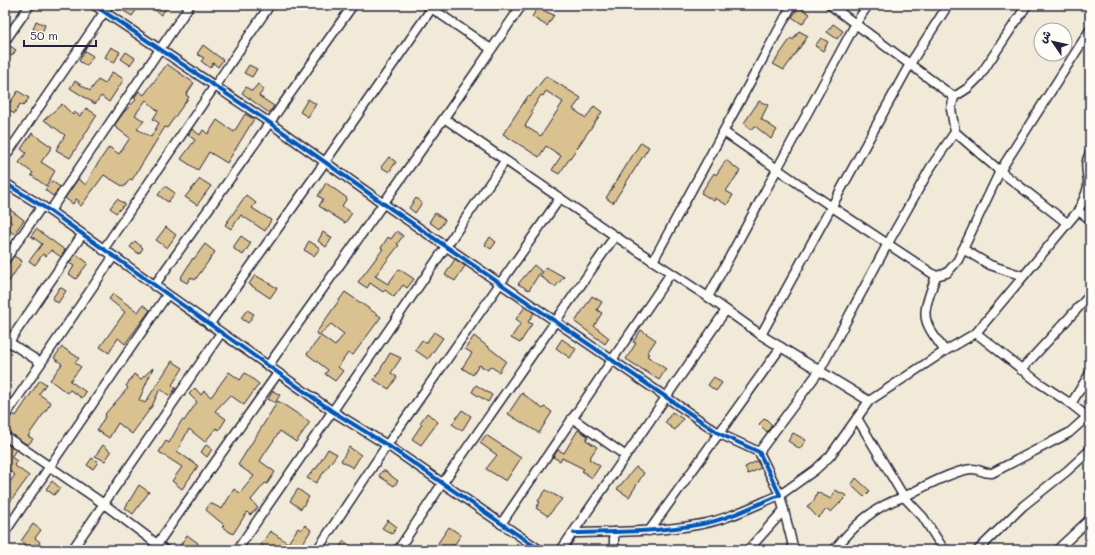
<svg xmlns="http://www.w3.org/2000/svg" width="1095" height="555" viewBox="0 0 1095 555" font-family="Mali,'Playpen Sans Arabic',sans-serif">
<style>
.building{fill:#dac190;stroke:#22223b;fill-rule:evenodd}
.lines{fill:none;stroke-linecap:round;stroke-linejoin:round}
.minor-casing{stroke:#22223b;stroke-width:11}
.minor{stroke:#fdfcf7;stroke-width:8}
.cycleway-casing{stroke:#fdfcf7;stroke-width:6}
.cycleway{stroke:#0057b8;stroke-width:4}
</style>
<rect width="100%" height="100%" fill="#f2ead8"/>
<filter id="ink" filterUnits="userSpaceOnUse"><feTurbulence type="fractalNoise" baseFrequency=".025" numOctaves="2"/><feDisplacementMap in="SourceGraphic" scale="8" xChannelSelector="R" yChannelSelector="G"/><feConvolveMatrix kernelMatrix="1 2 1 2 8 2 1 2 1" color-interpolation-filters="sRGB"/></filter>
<g filter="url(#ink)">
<!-- building -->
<g class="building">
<path d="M114 5H140L132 16Z"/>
<path d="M149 5H169L161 15Z"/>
<path d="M799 7 810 14 802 24 792 17Z"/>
<path d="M537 8 554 15 547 26 532 17Z"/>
<path d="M36 21 45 25 42 33 33 29Z"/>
<path d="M833 24 843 31 837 39 827 32Z"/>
<path d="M799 31 808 36 784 70 773 64 791 38 793 40Z"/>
<path d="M821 38 828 42 823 51 815 46Z"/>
<path d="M9 45 16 50 12 56 5 51Z"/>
<path d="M203 45 223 60 218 67 213 63 210 68 201 61 204 58 197 54Z"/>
<path d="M111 47 120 52 114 63 105 57Z"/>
<path d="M85 51 93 56 87 66 79 61Z"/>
<path d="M126 52 135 58 130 65 121 59Z"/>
<path d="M167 64 194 83 186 95 189 97 167 128 165 127 132 180 130 179 124 187 104 175 81 206 78 204 79 201 76 199 73 204 65 198 78 179 86 185 94 169 109 147 119 154 130 138 114 126 124 112 136 100 134 98 139 91 144 95ZM146 100 158 111 153 119 159 123 151 137 137 129 144 121 135 115Z"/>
<path d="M249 65 257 69 252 77 244 73Z"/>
<path d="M112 72 124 79 109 102 101 96 95 104 70 88 75 81 90 91 98 80 105 84Z"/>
<path d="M546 76 581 98 573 109 586 118 594 106 602 112 559 174 552 170 561 156 546 146 539 157 503 134 528 96 530 97ZM546 91 563 102 541 136 525 126 533 113 531 111 541 95 543 96Z"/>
<path d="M258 84 264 89 259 96 274 106 269 113 242 93 246 87 252 91Z"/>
<path d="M18 91 29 98 23 106 20 104 14 114 7 107Z"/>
<path d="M308 99 316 104 308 117 300 112Z"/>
<path d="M759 101 768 105 761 119 777 130 771 139 755 126 752 130 744 123Z"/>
<path d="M62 104 73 115 74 112 80 116 86 108 97 115 70 158 56 150 65 135 44 120Z"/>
<path d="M245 114 254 119 227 163 209 152 198 170 181 159 195 140 188 135 192 129 200 135 203 130 208 134 217 120 234 132Z"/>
<path d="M32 133 52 147 41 162 55 171 46 186 31 175 33 173 19 163 26 153 21 149Z"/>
<path d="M641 142 649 147 613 203 606 198Z"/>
<path d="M389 157 396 162 389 172 381 167Z"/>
<path d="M726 160 740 171 726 191 733 195 727 205 715 198 714 201 701 193 714 173 716 175Z"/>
<path d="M200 179 211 186 197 205 185 197Z"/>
<path d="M52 181 60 187 53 196 45 190Z"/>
<path d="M326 183 347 198 342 206 352 213 345 223 319 206 323 199 318 196Z"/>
<path d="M165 186 175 193 168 202 158 195Z"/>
<path d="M246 195 256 203 252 208 271 220 265 231 241 215 231 229 225 225Z"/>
<path d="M416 198 422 203 415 213 409 208Z"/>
<path d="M117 199 125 204 116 213 110 208Z"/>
<path d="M5 206 24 220 14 234 8 229 12 223 5 217Z"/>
<path d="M435 213 445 220 439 229 429 222Z"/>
<path d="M166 227 176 235 167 248 156 240Z"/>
<path d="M36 229 65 250 61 257 51 250 46 256 43 254 35 265 29 261 42 244 31 236Z"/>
<path d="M397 231 403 236 397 244 399 245 375 276 388 284 399 269 414 279 407 288 403 285 394 297 385 290 383 292 370 283 367 288 358 282 383 249 381 248 388 237 391 239Z"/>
<path d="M323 232 332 238 326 247 318 241Z"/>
<path d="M241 236 251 243 243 255 234 249V246Z"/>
<path d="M490 237 496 242 491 249 485 245Z"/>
<path d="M135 241 143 248 139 254 130 247Z"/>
<path d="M309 241 320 248 314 256 304 250Z"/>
<path d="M205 244 215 252 195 280 191 277 187 283 180 279 193 258 194 259Z"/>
<path d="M76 254 88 263 76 279 69 274 74 266 69 263Z"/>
<path d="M14 256 22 261 5 288V265L9 263Z"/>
<path d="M455 259 465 266 455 281 445 275Z"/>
<path d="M534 265 541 271 529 290 518 284Z"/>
<path d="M546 267 564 277 555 287 540 276Z"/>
<path d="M255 275 277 288 270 298 249 284Z"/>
<path d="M60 287 66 291 58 303 52 299Z"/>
<path d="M345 292 381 317 353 355 348 353 338 367 343 371 335 381 325 374 328 370 307 354 321 336 335 346 344 334 331 324 319 335 316 333Z"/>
<path d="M113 294 138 312 143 305 150 310 125 344 118 338 109 353 100 347 125 312 109 299Z"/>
<path d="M592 296 602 302 597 310 602 313 594 326 609 338 605 344 575 322Z"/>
<path d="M525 307 534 313 528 322 532 324 520 343 511 338 521 323 516 319Z"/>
<path d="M247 310 254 314 248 323 241 318Z"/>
<path d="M641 330 656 340 647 353 649 354 647 356 666 369 659 380 626 359 636 343 633 342Z"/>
<path d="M434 332 443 338 428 359 415 350 422 340 426 343Z"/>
<path d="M474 336 506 361 499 372 490 366 488 370 479 365 473 375 462 368 472 353 465 349Z"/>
<path d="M562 339 576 349 570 358 556 348Z"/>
<path d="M62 347 79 358 75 363 81 367 70 381 86 392 82 398 70 390 67 393 50 380 62 364 54 358Z"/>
<path d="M390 353 401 358 391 373 397 377 389 389 374 380Z"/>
<path d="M172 361 183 368 172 385 176 388 170 396 160 389 152 406 132 434 118 423 109 438 97 430 106 415 105 414 128 388 126 386 134 374 141 379 153 368 139 400 145 403Z"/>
<path d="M229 372 240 380 245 373 259 384 244 405 230 395 215 411 226 419 219 430 216 428 205 442 189 429 177 451 198 466 182 489 172 481 182 467 159 452 166 441 169 443 179 425 182 420 184 421 197 402 189 394 195 388 201 395 204 391 211 397Z"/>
<path d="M714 377 722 383 716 391 708 385Z"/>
<path d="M40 380 46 384 39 394 51 403 28 436 33 439 28 445 5 431V424L13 414 16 416Z"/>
<path d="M476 385 492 395 488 402 472 392Z"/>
<path d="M273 391 280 395 275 403 268 399Z"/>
<path d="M522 393 543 409 545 407 552 412 539 433 508 414Z"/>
<path d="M278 401 310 422 296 442 280 431 265 453 260 461 275 472 267 484 265 483 251 500 258 508 250 515 247 512 233 534 222 527 224 525 206 510 210 503 222 509 234 489 240 493 254 476 238 465Z"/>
<path d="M462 410 471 416 462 431 452 424Z"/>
<path d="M672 412 683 419 675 430 665 423Z"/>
<path d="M427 413 438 422 421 445 412 439 422 424 420 423Z"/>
<path d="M765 418 772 425 767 432 759 424Z"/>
<path d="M578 430 588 436 586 440 597 447 589 459 600 466 592 478 582 471 584 469 562 458 560 461 553 457 558 450 564 453Z"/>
<path d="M793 433 806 440 800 449 788 441Z"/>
<path d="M486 435 521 458 506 481 486 469 497 455 480 443Z"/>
<path d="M5 443 16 450 11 457 17 461 14 465 29 476 5 509V488L15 475 5 468Z"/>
<path d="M103 445 111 452 105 461 95 456Z"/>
<path d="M206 445 212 449 207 457 201 452Z"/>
<path d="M349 447 361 455 353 468 341 461Z"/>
<path d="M328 449 337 454 316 483 307 478 315 468 316 469Z"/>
<path d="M92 458 98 462 93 469 87 465Z"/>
<path d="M757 461 761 468 748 474 745 467Z"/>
<path d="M636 467 644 473 629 497 617 489Z"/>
<path d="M382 471H385L398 481 394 486 379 476Z"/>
<path d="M856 478 870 491 864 497 851 485Z"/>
<path d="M52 481 60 488 54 495 46 489Z"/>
<path d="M139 485 149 492 133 514 125 508Z"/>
<path d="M298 489 309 497 301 509 290 501Z"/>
<path d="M546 490 562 499 548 516 536 508 540 502 538 501Z"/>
<path d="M835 490 847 496 831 512 827 509 818 518 807 506 814 501 817 492 831 499Z"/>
<path d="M388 520 397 527 392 534 382 528Z"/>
<path d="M33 524 41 530 35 538 40 542 35 550H20L25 544 21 541Z"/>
<path d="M305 525 311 530 299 550H269L261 545 270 531 288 543 298 528 301 530Z"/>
<path d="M449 527 461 535 451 550H448L438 543Z"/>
<path d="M187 535 198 543 195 550H177Z"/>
<path d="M344 541 356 550H337Z"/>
</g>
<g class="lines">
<defs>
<g id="minor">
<path d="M94 5 270 123 384 204 720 434 759 452 780 495C755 505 729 519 702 524 660 532 616 532 574 533"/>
<path d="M427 5 491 49"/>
<path d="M830 5 954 97"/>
<path d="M5 41 30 5"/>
<path d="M444 118 615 236 708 297 761 335 869 401"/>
<path d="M724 132 832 207 936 276"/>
<path d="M955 132 1000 171 1067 223"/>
<path d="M5 157 109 5"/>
<path d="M5 183 50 211 332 411 387 445 540 550"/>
<path d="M50 211 190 5"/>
<path d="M1078 211 1090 219"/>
<path d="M963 249 990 265 1023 276"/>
<path d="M103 250 270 5"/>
<path d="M5 260 42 206"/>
<path d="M653 261 792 5"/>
<path d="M936 276 947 273 958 260 1000 171 1090 30"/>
<path d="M936 276C922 317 919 316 945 351"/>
<path d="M154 286 353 5"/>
<path d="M708 297 856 23 868 5"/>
<path d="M209 325 325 162 434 5"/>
<path d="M976 333 1038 382 1071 404 1090 419"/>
<path d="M761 335 910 64 948 5"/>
<path d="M6 340 41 363"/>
<path d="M9 342 82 235"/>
<path d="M268 366 444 118 522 5"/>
<path d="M1021 370 1090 295"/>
<path d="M1071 404 1090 373"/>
<path d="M5 416 113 257"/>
<path d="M572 418 626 456"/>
<path d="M5 436 104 504 165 550"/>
<path d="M759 452 820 370 887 245 931 167 955 132 951 109 954 97 968 88 979 77 1027 5"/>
<path d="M501 524 671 273"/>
<path d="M649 531 781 347"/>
<path d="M5 532 167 295"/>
<path d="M614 532V550"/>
<path d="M72 550 221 333"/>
<path d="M153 550 278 373"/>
<path d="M237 550 505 161"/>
<path d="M317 550 387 445 560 198"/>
<path d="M398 550 442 484 615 236"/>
<path d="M561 550 726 310"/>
<path d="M748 550 784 510"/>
<path d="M794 550 780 495 815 470 830 456 869 401 945 351 976 333 1078 211C1082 202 1088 193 1088 184 1088 172 1083 165 1090 153"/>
<path d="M834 550C854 526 874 506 904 497L857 418"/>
<path d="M944 550 923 517 904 497C921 488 952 471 971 469 978 468 984 474 992 473L1069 433 1087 417"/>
<path d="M978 550 1023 506 1067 471 1090 450"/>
<path d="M1057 550 1090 519"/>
</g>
</defs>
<!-- minor casing -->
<use href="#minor" class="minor-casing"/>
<!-- minor -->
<use href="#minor" class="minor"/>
<defs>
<g id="cycleway">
<path d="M94 5 270 123 384 204 720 434 759 452 780 495C755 505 729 519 702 524 660 532 616 532 574 533"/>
<path d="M5 183 50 211 332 411 387 445 540 550"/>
</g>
</defs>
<!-- cycleway casing -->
<use href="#cycleway" class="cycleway-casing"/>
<!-- cycleway -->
<use href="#cycleway" class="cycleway"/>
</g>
</g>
<!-- margin -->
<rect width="1095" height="555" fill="none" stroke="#fdfcf7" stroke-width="20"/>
<rect x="10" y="10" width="1075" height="535" fill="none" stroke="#22223b" stroke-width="1.5" filter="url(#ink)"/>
<!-- north arrow -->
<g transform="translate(1053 42) rotate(304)"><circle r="19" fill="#fdfcf7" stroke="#a5a5ac"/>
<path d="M0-3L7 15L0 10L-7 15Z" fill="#22223b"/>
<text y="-6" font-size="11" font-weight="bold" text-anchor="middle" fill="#22223b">ش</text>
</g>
<!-- scale -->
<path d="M24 40v6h72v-6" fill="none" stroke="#22223b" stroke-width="2"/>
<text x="30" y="40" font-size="12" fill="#22223b" stroke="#fdfcf7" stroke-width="3" paint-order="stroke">50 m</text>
</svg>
